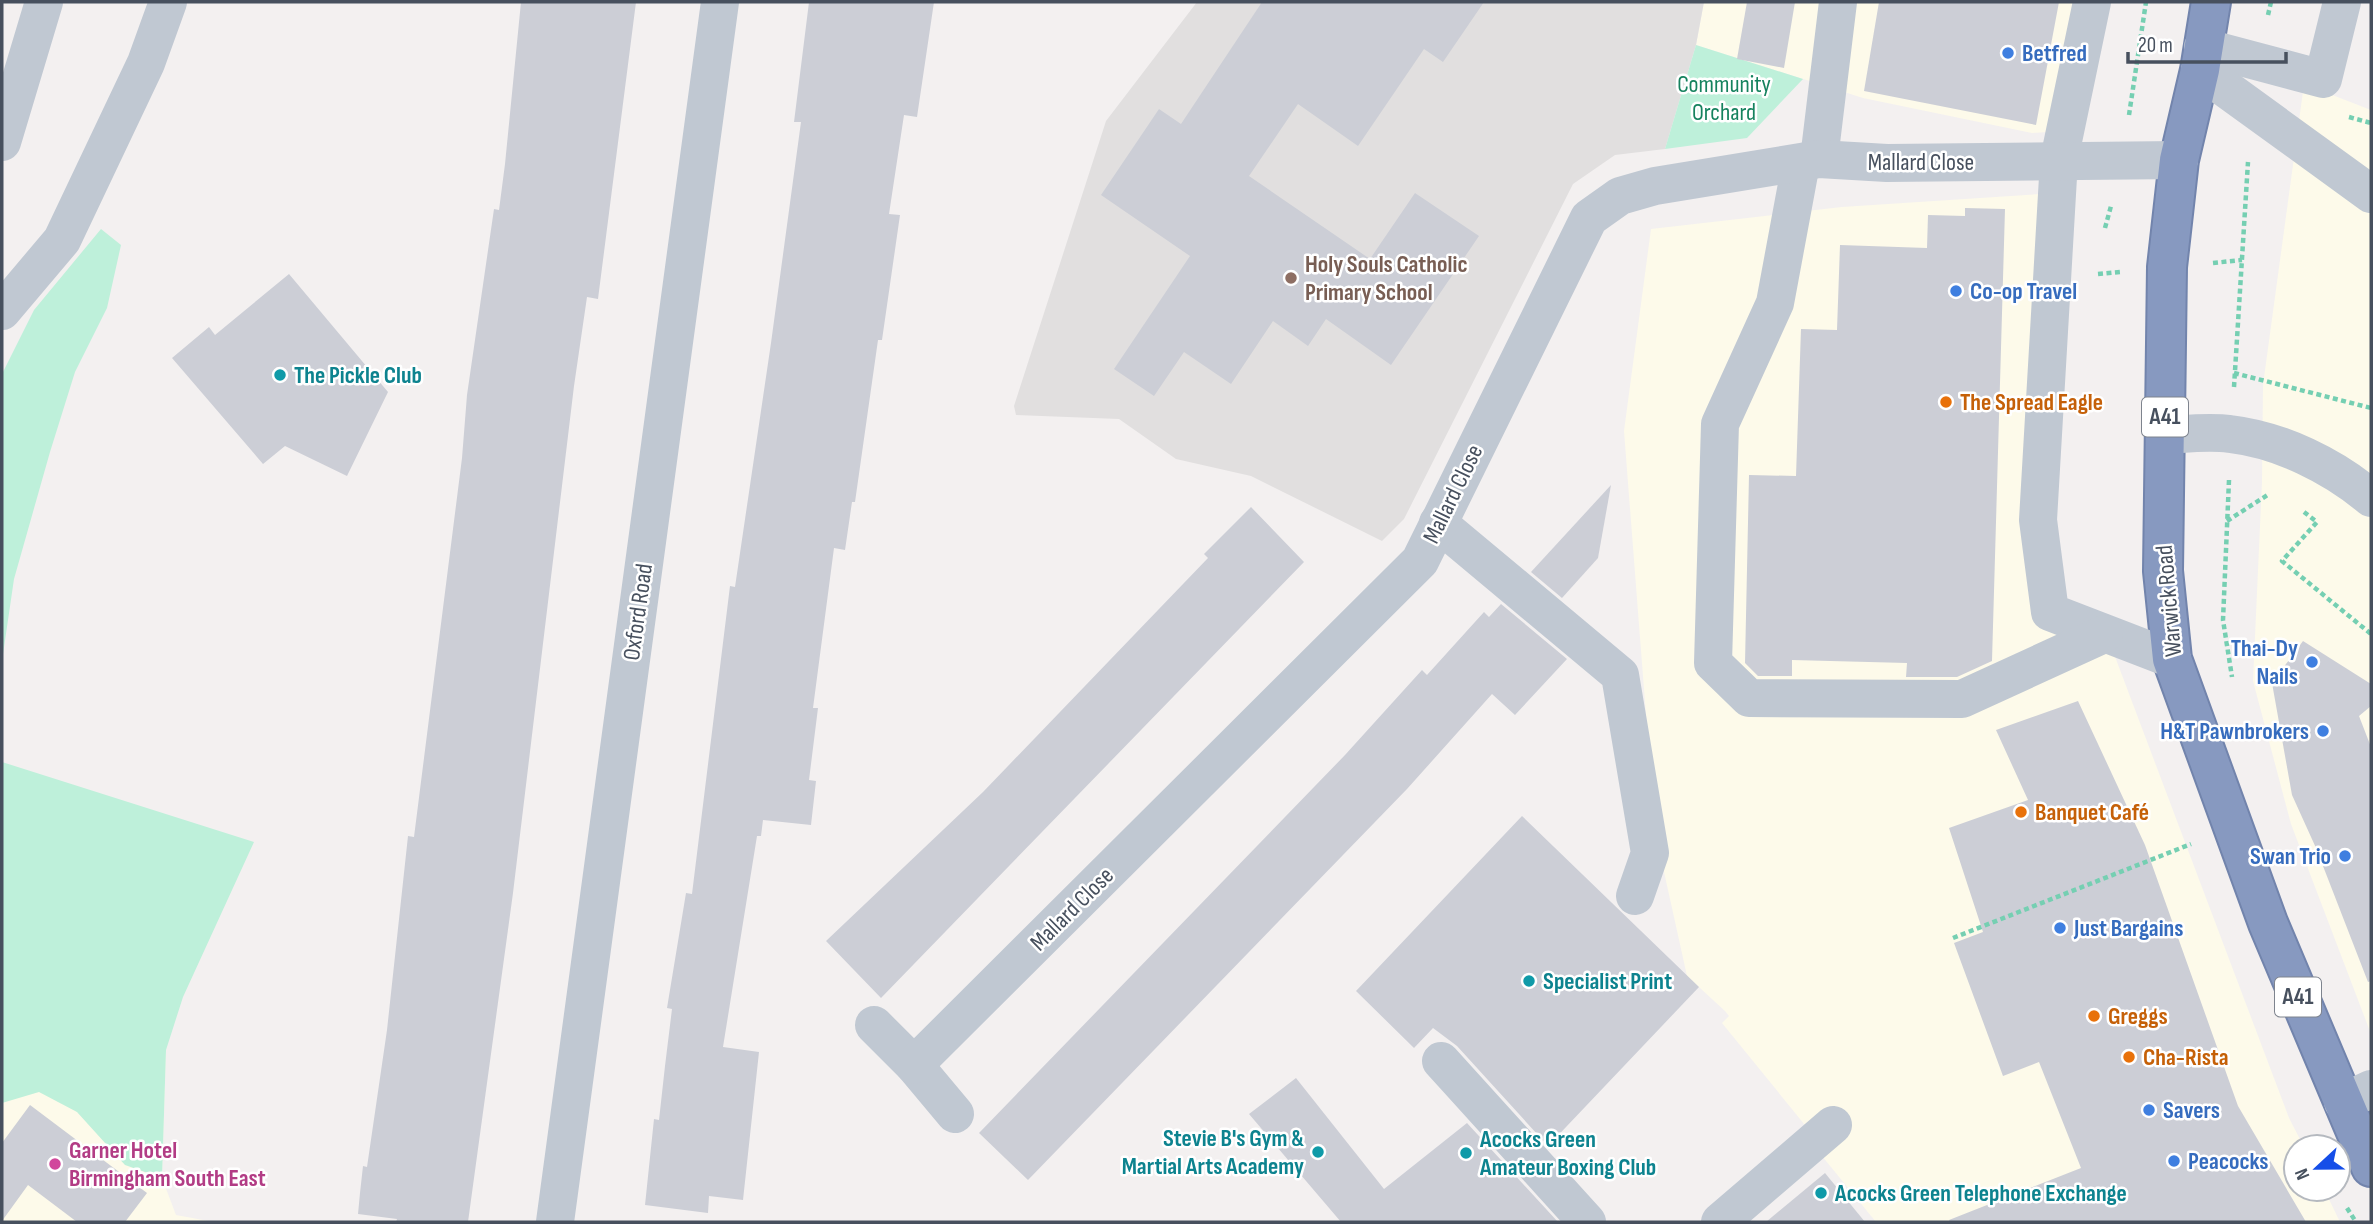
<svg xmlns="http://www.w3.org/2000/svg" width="2373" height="1224" viewBox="0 0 2373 1224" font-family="'Sofia Sans Condensed',sans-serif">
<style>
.commercial{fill:#fdfaea}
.education{fill:#e1dfdf}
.green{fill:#bef0da}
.building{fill:#ccced6}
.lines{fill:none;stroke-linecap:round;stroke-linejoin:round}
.highway-casing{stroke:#7284ac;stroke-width:42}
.path{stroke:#75cfb2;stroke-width:4.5;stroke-dasharray:5 3.5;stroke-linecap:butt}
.minor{stroke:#c0c8d2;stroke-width:38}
.highway{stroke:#8799c0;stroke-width:38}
.shop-dot{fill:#3f7fe0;stroke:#fff;stroke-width:2.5}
.education-dot{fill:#8d6e63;stroke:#fff;stroke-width:2.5}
.culture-dot{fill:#0f9aa8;stroke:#fff;stroke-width:2.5}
.food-dot{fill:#e8710a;stroke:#fff;stroke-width:2.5}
.hotel-dot{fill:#d1479c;stroke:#fff;stroke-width:2.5}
.labels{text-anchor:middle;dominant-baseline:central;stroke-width:5;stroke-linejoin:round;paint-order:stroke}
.shield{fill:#fff;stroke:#7e848e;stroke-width:2}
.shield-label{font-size:23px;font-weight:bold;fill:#47505e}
.shop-label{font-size:24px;font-weight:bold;fill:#366cbe;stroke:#fff;text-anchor:start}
.park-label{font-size:24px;fill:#15825e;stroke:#fff}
.street-label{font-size:24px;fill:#47505e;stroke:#fff}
.education-label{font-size:24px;font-weight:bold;fill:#785e54;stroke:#fff;text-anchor:start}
.culture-label{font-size:24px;font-weight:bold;fill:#0d838f;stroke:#fff;text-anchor:start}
.food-label{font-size:24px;font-weight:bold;fill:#c56008;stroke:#fff;text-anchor:start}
.hotel-label{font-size:24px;font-weight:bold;fill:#b23c85;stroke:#fff;text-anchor:start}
</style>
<rect width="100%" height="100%" fill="#f3f0f0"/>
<!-- commercial -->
<g class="commercial">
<path d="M1704 2H2073L2048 132 2032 133 1863 98 1696 45Z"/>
<path d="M2304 84 2371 110V1034L2291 824 2253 681 2262 482 2263 385Z"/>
<path d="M2040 194 2043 628 2111 646 2289 1118 2304 1147H2296V1189H2324L2340 1222H1876L1817 1150 1822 1146 1722 1023 1729 1016 1725 1011 1687 976 1655 831 1624 431 1651 229 1842 207Z"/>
<path d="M166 1050 162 1178 176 1215 214 1222H2V1074Z"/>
</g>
<!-- education -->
<path class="education" d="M1197 2H1704L1696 45 1665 149 1615 155 1573 184 1404 519 1382 541 1251 476 1176 459 1119 419 1016 415 1014 406 1106 121Z"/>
<!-- green -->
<g class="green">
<path d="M1696 45 1803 79 1747 138 1665 149Z"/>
<path d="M101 229 121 245 107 308 75 372 50 452 14 579 2 661V374L34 310Z"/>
<path d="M2 762 254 842 183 997 166 1050 162 1178 125 1165 77 1112 39 1092 2 1103Z"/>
</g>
<!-- building -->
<g class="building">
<path d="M521 2H636L598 299 587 297 574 386 513 893 468 1222H396L397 1219 358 1214 360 1193 363 1166 367 1167 387 1030 408 836 414 837 462 458 467 395 494 209 499 210 505 164Z"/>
<path d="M809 2H934L917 117 904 115 889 214 900 215 882 340H878L855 502H852L845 550 834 548 813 708H818L809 780 816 781 811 825 763 820 761 836H757L723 1047 759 1052 743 1200 709 1196 708 1213 645 1205 654 1119 659 1120 665 1066 672 1009 667 1008 686 893 692 894 730 586 735 587 771 343 801 122H794Z"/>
<path d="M1262 2H1484L1443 62 1424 49 1358 146 1298 104 1249 176 1370 259 1415 193 1479 236 1391 365 1326 319 1308 346 1273 321 1231 384 1184 352 1154 396 1114 369 1190 256 1101 195 1159 109 1181 124Z"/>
<path d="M1747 2H1795L1784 68 1737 59Z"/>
<path d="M1879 2H2059L2036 125 1864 91Z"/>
<path d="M1965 208 2005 209 1992 661 1957 677H1906L1907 663 1792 660V676H1758L1745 663 1749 475 1796 476 1801 329 1837 330 1840 245 1927 248 1928 215 1965 216Z"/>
<path d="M289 274 388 392 347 476 285 446 263 464 172 358 209 327 215 335Z"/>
<path d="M1611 485 1598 558 1562 598 1531 572Z"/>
<path d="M1251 507 1304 562 881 998 826 941 983 792 1208 558 1204 554Z"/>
<path d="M1501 604 1567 659 1515 715 1492 694 1407 789 1028 1180 979 1133 1345 755 1422 670 1427 675 1484 612 1489 617Z"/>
<path d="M2303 641 2371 684V706L2359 716 2371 747V981L2368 982 2316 848 2292 795 2272 683Z"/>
<path d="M2078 701 2145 845 2238 1106 2306 1222H1950L1949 1220 2081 1168 2039 1062 2003 1076 1954 943 1983 932 1949 828 2028 800 1996 730Z"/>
<path d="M1522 816 1699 987 1548 1146 1457 1046 1433 1028 1414 1048 1356 991Z"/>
<path d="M1296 1078 1384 1189 1467 1123 1558 1222H1341L1249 1114Z"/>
<path d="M30 1105 147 1193 125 1222H77L28 1185 2 1221V1143Z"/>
<path d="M1825 1173 1865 1222H1766Z"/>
</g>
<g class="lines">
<defs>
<path id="highway" d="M2211 2 2200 70 2179 160 2167 267 2163 571 2172 659 2268 923 2371 1167"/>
</defs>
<!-- highway casing -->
<use href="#highway" class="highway-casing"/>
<!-- path -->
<g class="path">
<path d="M2268 15 2271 2"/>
<path d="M2129 115 2146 2"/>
<path d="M2349 117 2371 123"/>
<path d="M2105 228 2111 206"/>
<path d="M2213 263 2242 260"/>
<path d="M2098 274 2120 272"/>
<path d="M2234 373 2371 408"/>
<path d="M2234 387 2248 162"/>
<path d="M2229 480 2223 620 2232 677"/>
<path d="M2304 512 2317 522 2282 561 2371 634"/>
<path d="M2227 521 2269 494"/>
<path d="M1953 938 2191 844"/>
<path d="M2347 1208 2356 1222"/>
</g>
<!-- minor -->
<g class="minor">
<path d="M2092 2 2059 160 2038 520 2050 612 2172 659"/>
<path d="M2203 47 2323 79 2342 2"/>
<path d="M2200 70 2371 194"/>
<path d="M2 142 44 2"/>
<path d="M1819 159 1838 2"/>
<path d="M1801 163 1775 303 1720 424 1713 663 1749 698 1962 699 2104 634"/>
<path d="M2 311 62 240 146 63 168 2"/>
<path d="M2165 435C2186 434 2209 431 2230 434 2281 440 2333 466 2371 498"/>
<path d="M1438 523 1620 675 1650 853 1635 896"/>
<path d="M874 1025 914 1065 955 1114"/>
<path d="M1441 1061 1587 1222"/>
<path d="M914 1065 1420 561 1589 218 1620 196 1655 186 1819 159 1887 163 2179 160"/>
<path d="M2343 1102 2371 1089"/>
<path d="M555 1222 720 2"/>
<path d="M1720 1222 1833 1125"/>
</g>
<!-- highway -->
<use href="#highway" class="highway"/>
</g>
<!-- markers -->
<g class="shop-dot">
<circle cx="2008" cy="53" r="7"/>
<circle cx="1956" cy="291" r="7"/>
<circle cx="2312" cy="662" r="7"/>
<circle cx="2323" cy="731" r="7"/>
<circle cx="2345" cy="856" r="7"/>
<circle cx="2060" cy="928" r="7"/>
<circle cx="2149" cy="1110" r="7"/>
<circle cx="2174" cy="1161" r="7"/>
</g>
<circle class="education-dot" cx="1291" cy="278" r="7"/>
<g class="culture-dot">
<circle cx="280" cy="375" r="7"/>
<circle cx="1529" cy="981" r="7"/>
<circle cx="1318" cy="1152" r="7"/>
<circle cx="1466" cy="1153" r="7"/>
<circle cx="1821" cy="1193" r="7"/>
</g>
<g class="food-dot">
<circle cx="1946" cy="402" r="7"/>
<circle cx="2021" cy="812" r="7"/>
<circle cx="2094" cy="1016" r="7"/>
<circle cx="2129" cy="1057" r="7"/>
</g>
<circle class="hotel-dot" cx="55" cy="1164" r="7"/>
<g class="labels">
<!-- shield labels -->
<g class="shield">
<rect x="2142" y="397.5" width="46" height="39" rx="5"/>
<rect x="2275" y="977.5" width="46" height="39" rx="5"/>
</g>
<g class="shield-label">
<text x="2165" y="417">A41</text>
<text x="2298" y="997">A41</text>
</g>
<!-- shop labels -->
<g class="shop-label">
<text x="2022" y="53">Betfred</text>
<text x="1970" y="291">Co-op Travel</text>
<text x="2298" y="648" text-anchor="end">Thai-Dy<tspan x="2298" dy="28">Nails</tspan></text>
<text x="2309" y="731" text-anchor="end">H&amp;T Pawnbrokers</text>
<text x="2331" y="856" text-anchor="end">Swan Trio</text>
<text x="2074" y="928">Just Bargains</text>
<text x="2163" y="1110">Savers</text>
<text x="2188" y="1161">Peacocks</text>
</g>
<!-- park labels -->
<g class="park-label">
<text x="1724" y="84">Community<tspan x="1724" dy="28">Orchard</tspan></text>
</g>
<!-- street labels -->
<g class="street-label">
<text x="1921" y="162">Mallard Close</text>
<text transform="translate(1453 494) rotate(-64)">Mallard Close</text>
<text transform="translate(2169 601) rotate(-95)">Warwick Road</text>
<text transform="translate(638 612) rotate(-82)">Oxford Road</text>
<text transform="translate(1072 909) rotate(-45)">Mallard Close</text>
</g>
<!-- education labels -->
<g class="education-label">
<text x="1305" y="264">Holy Souls Catholic<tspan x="1305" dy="28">Primary School</tspan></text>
</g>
<!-- culture labels -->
<g class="culture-label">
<text x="294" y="375">The Pickle Club</text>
<text x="1543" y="981">Specialist Print</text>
<text x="1304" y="1138" text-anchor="end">Stevie B's Gym &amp;<tspan x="1304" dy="28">Martial Arts Academy</tspan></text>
<text x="1480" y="1139">Acocks Green<tspan x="1480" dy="28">Amateur Boxing Club</tspan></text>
<text x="1835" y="1193">Acocks Green Telephone Exchange</text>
</g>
<!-- food labels -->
<g class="food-label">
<text x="1960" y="402">The Spread Eagle</text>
<text x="2035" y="812">Banquet Café</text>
<text x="2108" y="1016">Greggs</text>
<text x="2143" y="1057">Cha-Rista</text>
</g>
<!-- hotel labels -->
<g class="hotel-label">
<text x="69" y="1150">Garner Hotel<tspan x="69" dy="28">Birmingham South East</tspan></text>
</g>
</g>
<!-- border -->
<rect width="2373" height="1224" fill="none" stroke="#47505e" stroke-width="7"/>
<!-- north arrow -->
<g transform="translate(2317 1168) rotate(248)"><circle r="33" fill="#ffffff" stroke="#b5b9bf" stroke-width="2"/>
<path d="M0-5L12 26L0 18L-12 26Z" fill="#154ee8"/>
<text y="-10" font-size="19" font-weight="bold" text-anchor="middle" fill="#47505e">N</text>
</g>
<!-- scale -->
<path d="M2128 52v10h158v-10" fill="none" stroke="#47505e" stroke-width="3.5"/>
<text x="2138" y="52" font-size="21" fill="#47505e" stroke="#ffffff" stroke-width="5" paint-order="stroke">20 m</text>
</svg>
